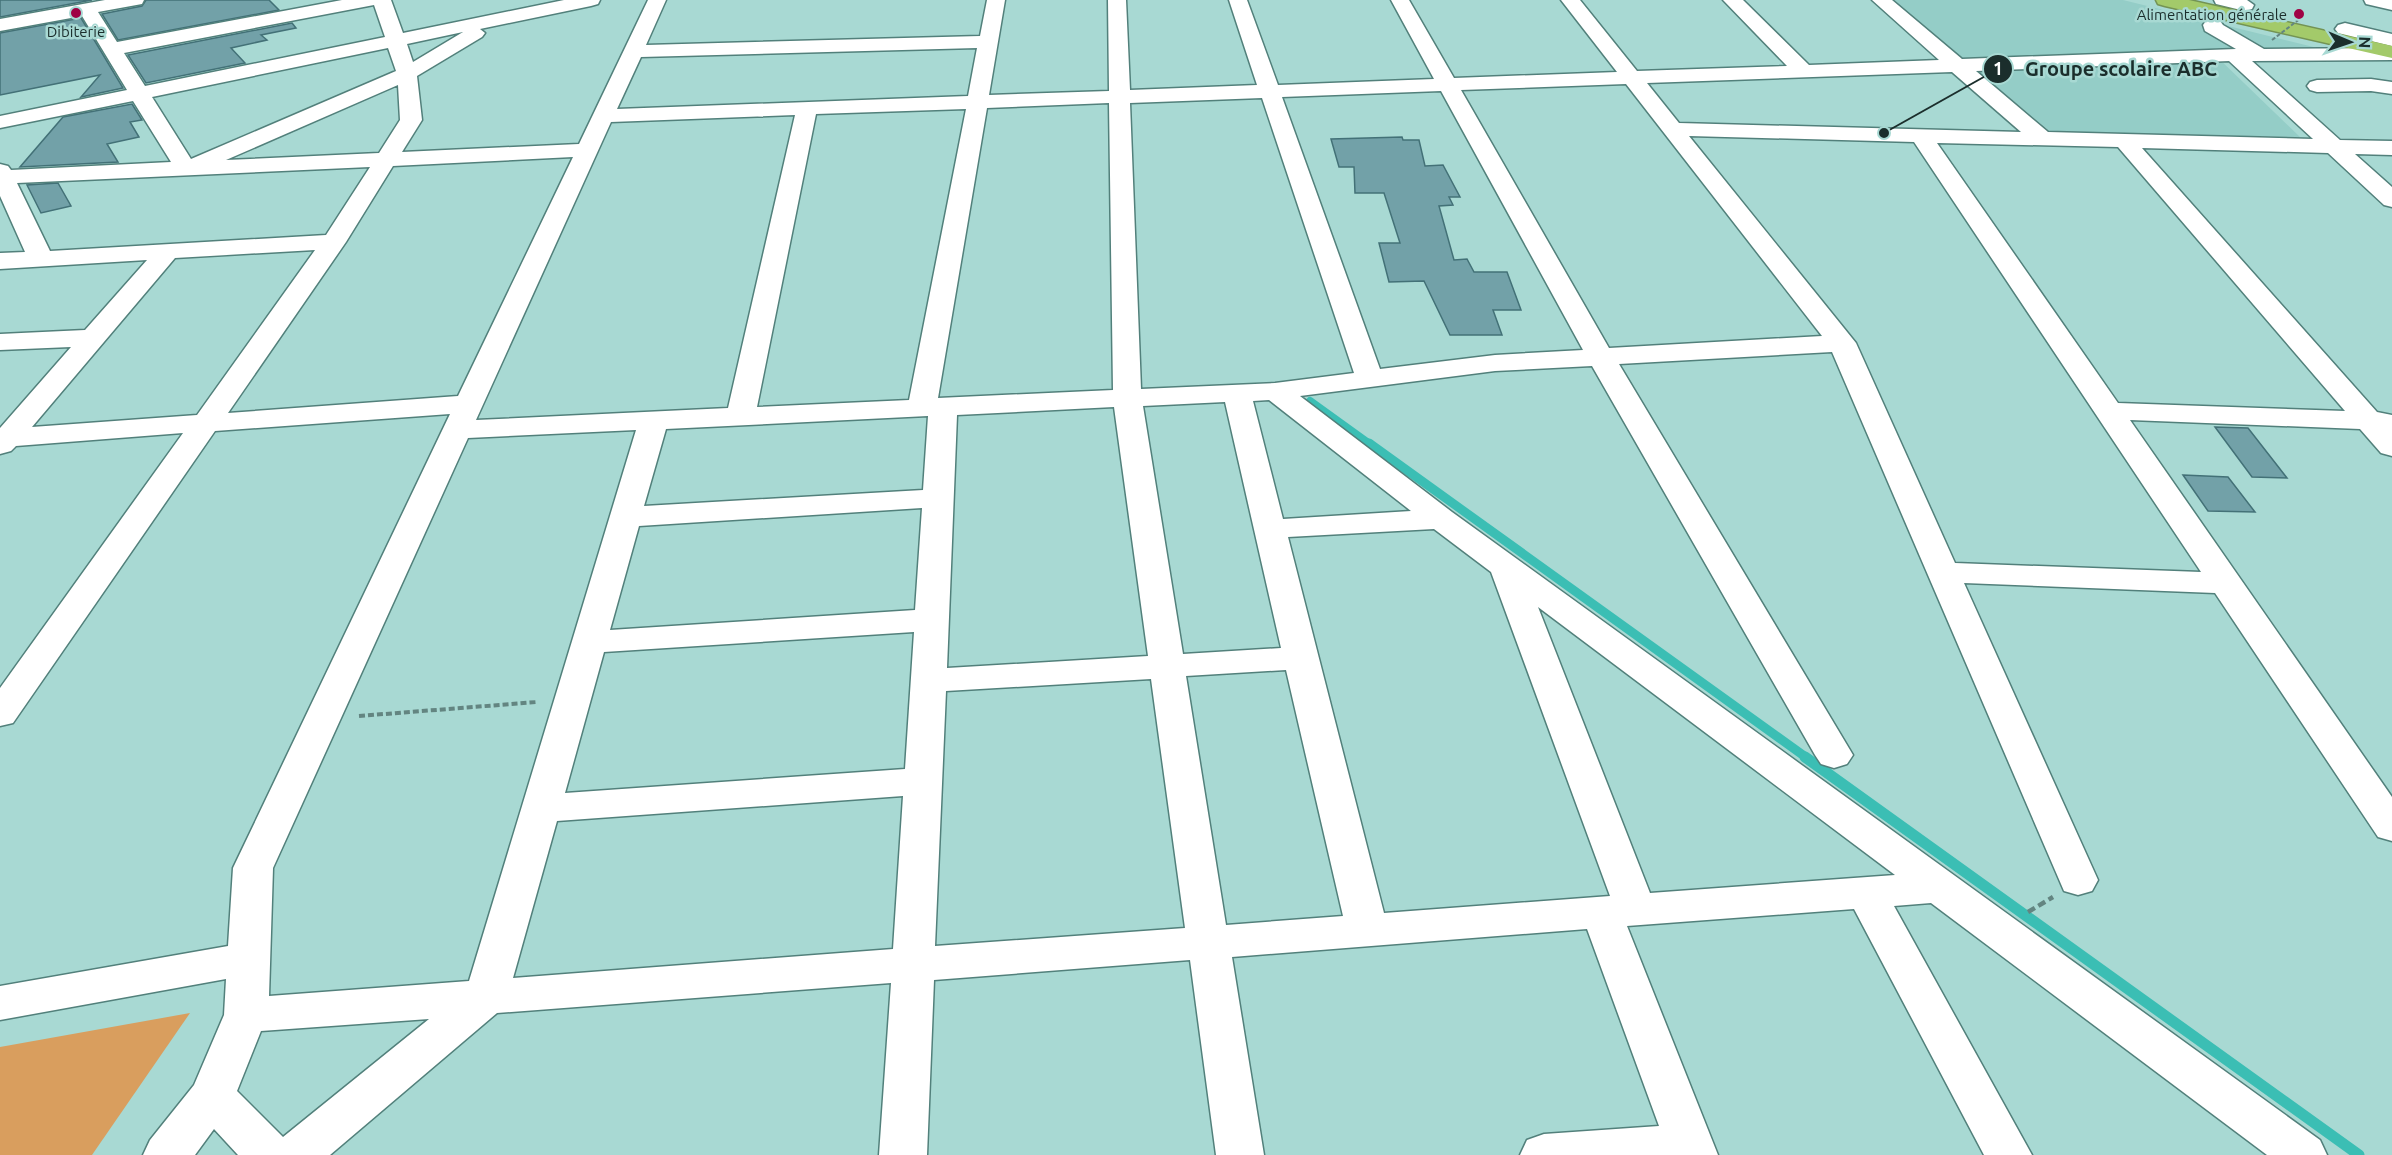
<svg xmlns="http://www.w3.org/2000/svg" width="2392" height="1155" viewBox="0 0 2392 1155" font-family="Ubuntu,sans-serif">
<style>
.built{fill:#94cdc7}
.green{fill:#d99e5e}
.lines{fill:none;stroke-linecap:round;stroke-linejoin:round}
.stream-far2{stroke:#3bbeb4;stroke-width:8}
.stream-far1{stroke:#3bbeb4;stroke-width:9}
.stream{stroke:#3bbeb4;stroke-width:11}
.building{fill:#72a1a8;stroke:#437177;stroke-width:1.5}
.minor-casing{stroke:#52807b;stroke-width:3}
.highway-casing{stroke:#739354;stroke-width:3}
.path-far1{stroke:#638581;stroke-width:4;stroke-dasharray:6 3;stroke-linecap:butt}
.path{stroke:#638581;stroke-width:4.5;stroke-dasharray:8 4;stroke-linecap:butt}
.minor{fill:#fff;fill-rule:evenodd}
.highway{fill:#a3ca6a;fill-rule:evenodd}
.path-bridge{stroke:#638581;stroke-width:2;stroke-dasharray:4 2;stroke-linecap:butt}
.poi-dot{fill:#9f0244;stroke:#a8d9d3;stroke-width:2}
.labels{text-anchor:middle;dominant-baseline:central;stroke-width:5;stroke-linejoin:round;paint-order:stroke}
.far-poi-label{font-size:15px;fill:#1b2e2c;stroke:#a8d9d3;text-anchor:end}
.leader{fill:none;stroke:#1b2e2c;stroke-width:2}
.callout-dot{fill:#1b2e2c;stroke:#a8d9d3;stroke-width:2}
.mark-label{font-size:18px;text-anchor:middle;font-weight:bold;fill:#fff}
.callout-label{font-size:20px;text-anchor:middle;font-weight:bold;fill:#1b2e2c;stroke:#a8d9d3;stroke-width:5;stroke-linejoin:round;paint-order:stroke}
</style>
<rect width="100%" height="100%" fill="#a8d9d3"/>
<!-- built -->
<path class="built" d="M1892 0H2123L2334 52 2215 55 2300 137 2051 132Z"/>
<!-- green -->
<path class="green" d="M190 1013 92 1155H0V1047Z"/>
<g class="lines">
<!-- stream-far2 -->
<path class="stream-far2" d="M1310 401 1371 445"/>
<!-- stream-far1 -->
<path class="stream-far1" d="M1369 443 1807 758"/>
<!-- stream -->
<path class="stream" d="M1805 757 2359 1155"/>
</g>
<!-- building -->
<g class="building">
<path d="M0 0H92L0 17Z"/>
<path d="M146 0H269L279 10 118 40 102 14 142 6Z"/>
<path d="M81 18 123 88 81 97 100 75 0 95V33Z"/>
<path d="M292 23 296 28 261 35 267 40 231 48 245 63 146 83 128 55Z"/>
<path d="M132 104 142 120 130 122 139 137 107 144 118 162 20 167 63 117Z"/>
<path d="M1402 137 1403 140H1419L1425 166 1443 165 1460 197H1449L1453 205 1439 206 1454 260 1467 259 1474 272H1507L1521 310H1493L1502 335H1450L1424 281 1389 282 1379 243H1400L1384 193H1355L1354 167H1339L1331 139Z"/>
<path d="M58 183 71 206 41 213 27 185Z"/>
<path d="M2215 427 2248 428 2287 478 2252 477Z"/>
<path d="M2183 475 2228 477 2255 512 2208 511Z"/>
</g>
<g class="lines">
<defs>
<g id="minor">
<path d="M105 0H144L142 4 98 12 117 42 342 0H391L403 33 564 0H600L598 4 591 6 480 29 485 33 482 37 417 76 422 120 402 152 579 144 648 0H666L646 45 980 36 987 0H1005L989 95 1109 91 1108 0H1126L1130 90 1257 85 1229 0H1247L1278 85 1434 79 1391 0H1409L1454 78 1617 72 1561 0H1580L1637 71 1787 66 1723 0H1743L1809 65 1939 60 1872 0H1892L1962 59 2236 49 2205 31 2203 25 2206 21H2220L2223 25 2264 49 2392 48V60L2252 61 2340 140 2392 141V155L2355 154 2392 187V207L2384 205 2328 153 2142 148 2377 412 2392 415V456L2381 453 2360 429 2130 420 2392 797V841L2378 837 2215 593 1964 583 2098 880 2092 891 2078 895 2064 891 1832 352 1619 364 1853 755 1847 764 1834 768 1821 764 1815 755 1592 366 1495 371 1300 396 1452 512 2320 1140 2327 1155H2267L1931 903 1894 906 2032 1155H1984L1854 909 1627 926 1718 1155H1520L1527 1140 1544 1134 1659 1126 1587 929 1232 957 1264 1155H1216L1190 960 934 980 927 1155H879L891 983 497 1013 330 1155H238L214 1129 195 1155H143L150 1140 194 1085 224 1015 226 979 0 1020V986L228 946 233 868 450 414 215 431 13 723 0 726V688L183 433 16 446 11 451 0 454V428L71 347 0 350V334L85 330 147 260 0 269V253L25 252 0 196V164L8 166 11 170 171 162 133 101 0 128V116L127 90 82 16 0 31V19ZM374 5 385 37 145 86 124 53ZM463 32 413 62 407 44ZM388 48 396 71 191 159 152 97ZM977 48 968 96 617 109 641 57ZM2229 61 2313 139 2048 132 1976 71ZM1952 72 2021 132 1679 123 1647 83ZM1626 84 1822 336 1609 348 1461 90ZM398 85 400 120 379 153 226 160ZM1441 91 1583 350 1495 355 1380 369 1282 97ZM1262 98 1354 373 1275 383 1141 389 1130 103ZM1109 103 1113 390 938 398 987 108ZM966 109 909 400 757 407 816 114ZM795 115 728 408 476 420 611 122ZM1689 136 1914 142 2201 572 1955 563 1856 343ZM1937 143 2118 147 2345 411 2118 403ZM573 157 458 396 228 413 346 242 393 166ZM370 167 326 235 50 251 17 183ZM315 250 197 415 32 427 175 258ZM1269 400 1411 511 1283 519 1253 401ZM1225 402 1281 648 1183 654 1143 406ZM1114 407 1148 656 947 668 957 415ZM928 416 923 490 644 506 666 429ZM636 430 469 981 269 996 273 868 468 438ZM922 508 915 610 610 630 639 526ZM1434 529 1491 572 1610 896 1384 913 1288 537ZM1538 607 1895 875 1650 893ZM914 632 905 769 565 793 604 652ZM1286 670 1343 916 1226 925 1186 676ZM1151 679 1185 928 935 946 946 691ZM903 796 893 949 513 978 557 821ZM429 1019 283 1137 237 1091 261 1031Z"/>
<path d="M2214 0H2247L2254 5 2252 9 2245 11 2216 4Z"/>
<path d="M2364 0H2392V10L2366 4Z"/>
<path d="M2345 23 2392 34V46L2338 33 2335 29 2338 25Z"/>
<path d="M2371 79 2392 82V94L2371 91 2317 92 2310 90 2307 86 2310 82 2317 80Z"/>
</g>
<path id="highway" d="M2156 0H2189L2392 46V58L2165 6 2158 4Z"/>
</defs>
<!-- minor casing -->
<use href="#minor" class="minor-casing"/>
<!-- highway casing -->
<use href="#highway" class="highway-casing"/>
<!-- path-far1 -->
<path class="path-far1" d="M359 716 537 702"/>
<!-- path -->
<path class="path" d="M2028 912 2053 897"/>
<!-- minor -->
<use href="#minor" class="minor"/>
<!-- highway -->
<use href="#highway" class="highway"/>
<!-- path-bridge -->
<path class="path-bridge" d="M2272 40 2301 18"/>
</g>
<!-- markers -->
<g class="poi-dot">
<circle cx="76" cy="13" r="6"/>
<circle cx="2299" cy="14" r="6"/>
</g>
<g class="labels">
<!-- far-poi labels -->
<g class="far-poi-label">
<text x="2287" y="14">Alimentation générale</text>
<text x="76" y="31" text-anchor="middle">Dibiterie</text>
</g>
</g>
<!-- callouts -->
<path class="leader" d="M1884 133L1998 69"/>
<g class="callout-dot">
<circle cx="1884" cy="133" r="6"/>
<circle cx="1998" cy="69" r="15"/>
</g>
<g class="mark-label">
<text x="1998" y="75">1</text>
</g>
<g class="callout-label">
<text x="2121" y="76">Groupe scolaire ABC</text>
</g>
<!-- north arrow -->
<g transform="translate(2350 42) rotate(92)" stroke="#a8d9d3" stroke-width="4.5" paint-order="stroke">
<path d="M0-4.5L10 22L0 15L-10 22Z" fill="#1b2e2c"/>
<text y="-9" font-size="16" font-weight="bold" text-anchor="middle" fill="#1b2e2c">N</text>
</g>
</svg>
